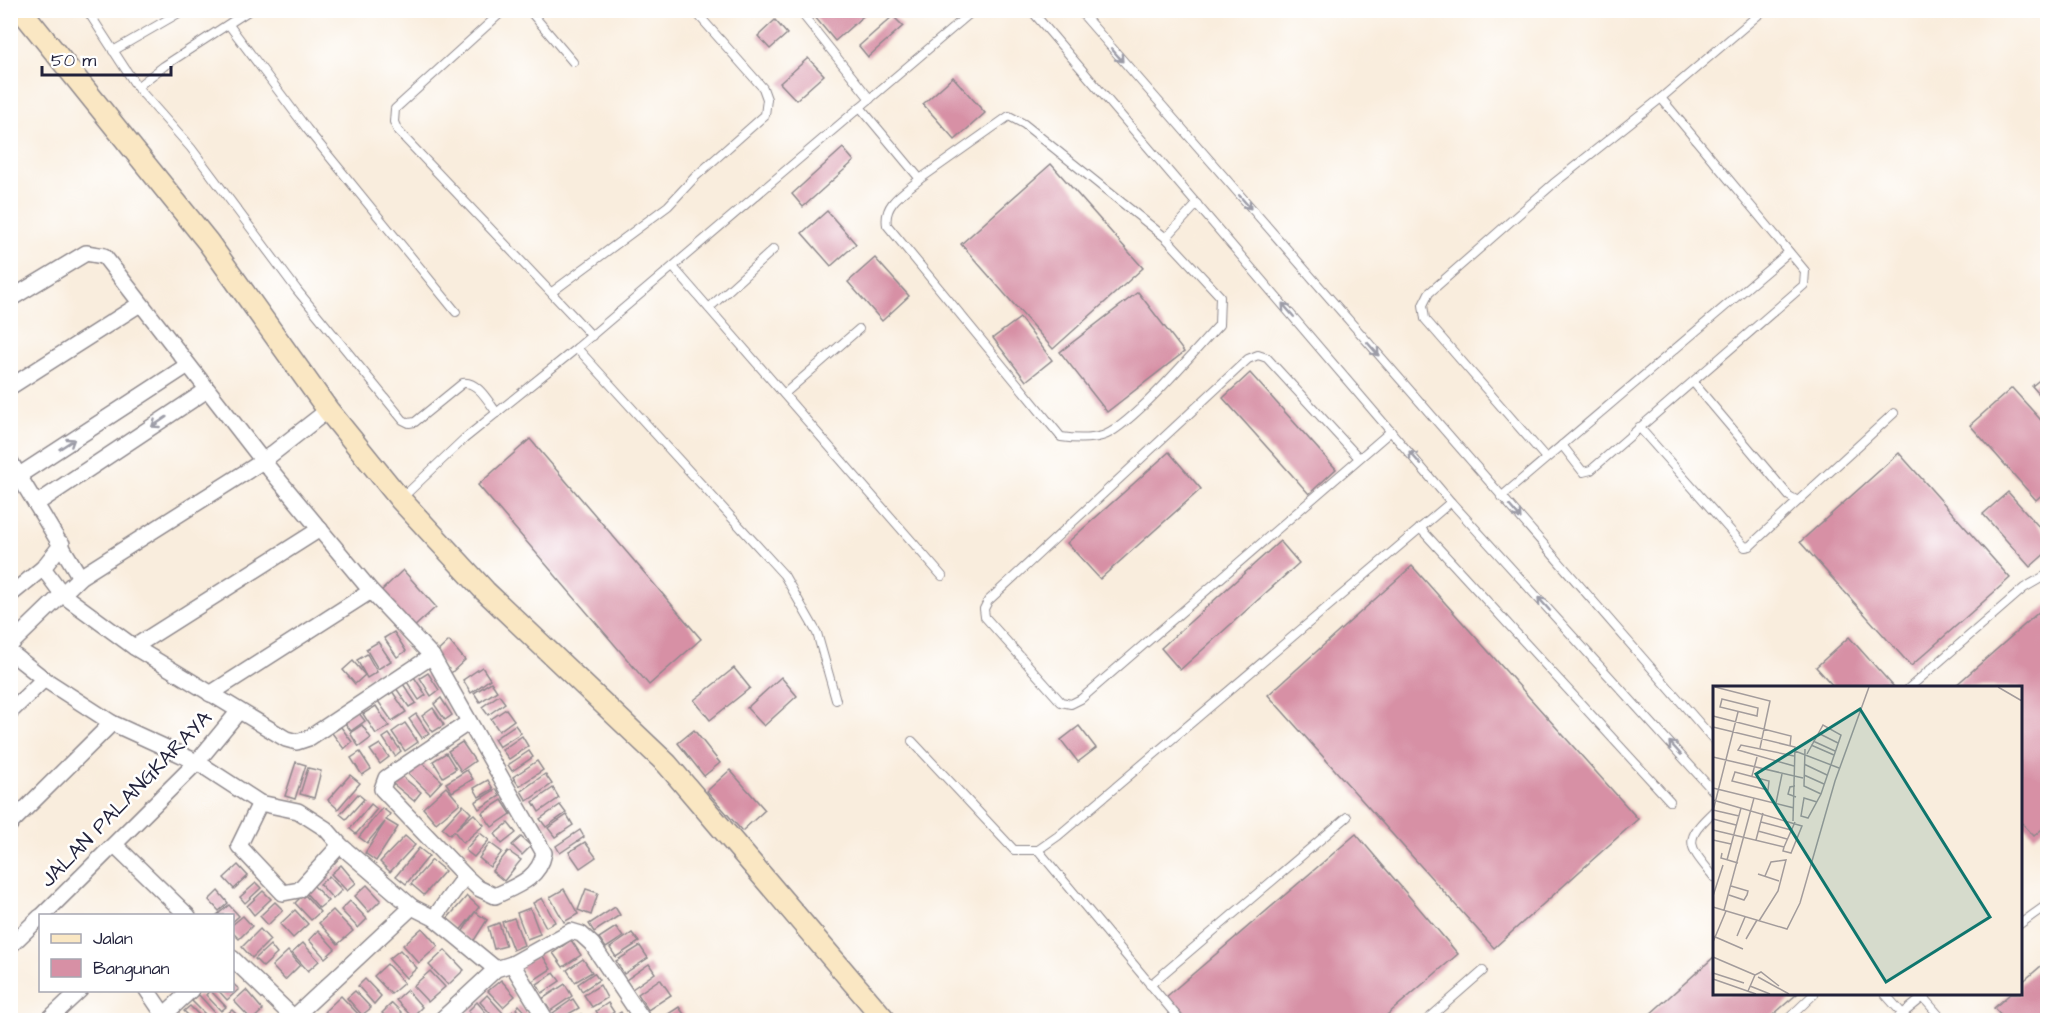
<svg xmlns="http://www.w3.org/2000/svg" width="2058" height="1031" viewBox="0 0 2058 1031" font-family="'Architects Daughter',sans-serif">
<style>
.building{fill:#d790a5}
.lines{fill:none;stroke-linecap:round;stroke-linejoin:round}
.lane-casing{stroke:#8e888c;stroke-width:10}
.street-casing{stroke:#8e888c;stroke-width:18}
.secondary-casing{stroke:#8e888c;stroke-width:24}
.lane{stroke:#fff;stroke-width:8}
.street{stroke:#fff;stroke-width:15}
.secondary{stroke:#fae7c3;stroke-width:21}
.oneway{stroke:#9c9ca7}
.labels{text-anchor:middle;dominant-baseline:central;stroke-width:5;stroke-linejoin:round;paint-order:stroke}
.street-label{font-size:21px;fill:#22223b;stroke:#fff}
.inset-road{fill:none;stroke:#a39c9c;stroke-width:1.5}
.view{fill:#0f766e;fill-opacity:0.15;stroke:#0f766e;stroke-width:3}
.inset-edge{fill:none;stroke:#22223b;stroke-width:3}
</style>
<rect width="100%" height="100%" fill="#fff"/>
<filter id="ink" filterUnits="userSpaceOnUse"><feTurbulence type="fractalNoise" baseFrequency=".0167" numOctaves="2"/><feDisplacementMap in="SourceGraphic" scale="12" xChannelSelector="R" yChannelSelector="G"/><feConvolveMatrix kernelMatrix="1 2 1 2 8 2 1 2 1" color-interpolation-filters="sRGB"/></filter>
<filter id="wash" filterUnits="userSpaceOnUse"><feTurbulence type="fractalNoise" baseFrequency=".008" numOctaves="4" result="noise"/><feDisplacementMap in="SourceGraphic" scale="24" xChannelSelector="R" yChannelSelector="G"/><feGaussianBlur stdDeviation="1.35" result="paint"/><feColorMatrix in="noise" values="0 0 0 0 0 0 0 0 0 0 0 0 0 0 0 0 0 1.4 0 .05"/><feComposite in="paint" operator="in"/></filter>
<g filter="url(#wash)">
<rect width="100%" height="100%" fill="#f9eddd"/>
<g id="blocks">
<!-- building -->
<g class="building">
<path d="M809 10H870L835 41Z"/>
<path d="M893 16 903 26 868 57 859 46Z"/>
<path d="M775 20 787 34 770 49 758 36Z"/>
<path d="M808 58 824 75 796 100 780 83Z"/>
<path d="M953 77 985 113 955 140 923 104Z"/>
<path d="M843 148 854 161 803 207 792 194Z"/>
<path d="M1051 164 1143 268 1053 349 961 244Z"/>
<path d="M827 211 856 244 831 266 802 233Z"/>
<path d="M875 258 909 296 882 321 848 282Z"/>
<path d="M1138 292 1184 352 1107 412 1060 352Z"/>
<path d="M1020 318 1052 360 1026 381 993 338Z"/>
<path d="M1250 373 1336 469 1309 494 1223 398Z"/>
<path d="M2048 373V404L2032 386Z"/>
<path d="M2012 388 2048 428V489L2036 500 1970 425Z"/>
<path d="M530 439 701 639 649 685 478 485Z"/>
<path d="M1169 452 1201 489 1100 579 1067 543Z"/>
<path d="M1899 453 2010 578 1911 666 1800 542Z"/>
<path d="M2008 492 2048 537V551L2030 567 1983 514Z"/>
<path d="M1280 541 1299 563 1180 670 1161 648Z"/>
<path d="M1412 566 1638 819 1494 948 1268 695Z"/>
<path d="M403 570 436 607 412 629 380 592Z"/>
<path d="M2048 604V824L2034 836 2020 821V687H1954Z"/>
<path d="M394 632 406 651 397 657 384 638Z"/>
<path d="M1849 637 1894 687H1834L1816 667Z"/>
<path d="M449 641 465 660 451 673 434 655Z"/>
<path d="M378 642 391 661 378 669 366 649Z"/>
<path d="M367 654 377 672 367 678 357 660Z"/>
<path d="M353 661 365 675 355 684 343 670Z"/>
<path d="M482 667 490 679 471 693 463 680Z"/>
<path d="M734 668 750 688 710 720 694 700Z"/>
<path d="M428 673 439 690 431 696 420 678Z"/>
<path d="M414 677 426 695 419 700 407 682Z"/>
<path d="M781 677 797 696 764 726 747 708Z"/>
<path d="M491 682 497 691 480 702 474 693Z"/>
<path d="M403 684 416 703 409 707 396 688Z"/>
<path d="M392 691 406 712 392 721 378 701Z"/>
<path d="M499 695 505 703 488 715 482 707Z"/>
<path d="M441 698 452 715 445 720 434 704Z"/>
<path d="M376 706 389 726 376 734 363 714Z"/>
<path d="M355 708 365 721 351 731 341 718Z"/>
<path d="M433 708 444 725 433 732 422 716Z"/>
<path d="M506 709 514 720 499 731 491 719Z"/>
<path d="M416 714 429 734 422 738 409 719Z"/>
<path d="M405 723 418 742 405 751 392 732Z"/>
<path d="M362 725 371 738 359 747 350 733Z"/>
<path d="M515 725 521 733 499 747 494 739Z"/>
<path d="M1079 726 1096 748 1078 762 1061 740Z"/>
<path d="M341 727 352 742 344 749 332 733Z"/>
<path d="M694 730 720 763 704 776 678 743Z"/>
<path d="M389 734 401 751 395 756 383 738Z"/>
<path d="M522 736 528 746 509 759 502 750Z"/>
<path d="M462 742 475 761 461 771 448 751Z"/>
<path d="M380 744 389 757 380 764 370 750Z"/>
<path d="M529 751 533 757 512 771 508 765Z"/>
<path d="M360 752 371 769 362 775 351 758Z"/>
<path d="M446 753 456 769 443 777 433 761Z"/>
<path d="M420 760 442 781 430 794 408 773Z"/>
<path d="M537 761 543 770 519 786 513 777Z"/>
<path d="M296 762 306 765 295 799 285 796Z"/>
<path d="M308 768 321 771 314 798 300 794Z"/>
<path d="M467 770 473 779 452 792 446 783Z"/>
<path d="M730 770 765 810 742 831 707 791Z"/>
<path d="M399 774 421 792 414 801 392 783Z"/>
<path d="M545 774 552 784 527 801 521 791Z"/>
<path d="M350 775 360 783 338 809 328 800Z"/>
<path d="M488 780 493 789 479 797 474 788Z"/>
<path d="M446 787 460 803 436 823 423 808Z"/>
<path d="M553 788 559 798 539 812 533 802Z"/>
<path d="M496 789 500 796 479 809 475 802Z"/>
<path d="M358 794 364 799 346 819 340 814Z"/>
<path d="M502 800 511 814 492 827 482 813Z"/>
<path d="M371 804 377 809 356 834 350 829Z"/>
<path d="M463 805 471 813 456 829 474 814 484 825 463 843 454 831 450 835 442 828Z"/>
<path d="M560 805 566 813 546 827 540 819Z"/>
<path d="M382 808 390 814 386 820 398 827 376 861 365 853 385 822 367 843 359 837Z"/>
<path d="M567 815 573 825 555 837 548 828Z"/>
<path d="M508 823 516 833 502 844 495 834Z"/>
<path d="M580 830 584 837 560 853 556 846Z"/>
<path d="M480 833 489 840 474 857 465 850Z"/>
<path d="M1356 834 1458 954 1381 1020H1186L1166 997Z"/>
<path d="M405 836 415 845 390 872 380 862Z"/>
<path d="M521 837 531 846 522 855 512 845Z"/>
<path d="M585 842 596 857 580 868 569 852Z"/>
<path d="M490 843 502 852 490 867 479 858Z"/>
<path d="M419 848 429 856 406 884 396 876Z"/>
<path d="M508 851 521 860 504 881 492 871Z"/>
<path d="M432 860 445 871 424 895 411 884Z"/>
<path d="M238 865 248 876 234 889 224 878Z"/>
<path d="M341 865 356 883 347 891 331 874Z"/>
<path d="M329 876 342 890 333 899 320 884Z"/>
<path d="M256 883 261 888 245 903 240 897Z"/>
<path d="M313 885 328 901 319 908 305 892Z"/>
<path d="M367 885 381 900 369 912 355 896Z"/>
<path d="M564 889 578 914 564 922 550 897Z"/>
<path d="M586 889 598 893 591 915 578 910Z"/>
<path d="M218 891 228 903 219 911 209 900Z"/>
<path d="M263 891 271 899 254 915 247 906Z"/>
<path d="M304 894 320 912 311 920 295 903Z"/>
<path d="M467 896 479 907 475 912 487 920 473 942 461 934 475 912 459 932 446 920Z"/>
<path d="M542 898 555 922 546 927 533 903Z"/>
<path d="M350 901 367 919 358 928 341 910Z"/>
<path d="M275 902 283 910 268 925 260 916Z"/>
<path d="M229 905 239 916 232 922V915H217Z"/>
<path d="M615 907 620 915 594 932 589 924Z"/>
<path d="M530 908 540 934 527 939 517 913Z"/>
<path d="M295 910 308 924 293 938 280 924Z"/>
<path d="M333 910 353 931 338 944 319 923Z"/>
<path d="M243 916 252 926 239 939 232 932V925Z"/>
<path d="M514 918 524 945 513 950 502 922Z"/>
<path d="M499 923 506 946 494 949 488 927Z"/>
<path d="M616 927 623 937 606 948 599 938Z"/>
<path d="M422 928 438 946 419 963 403 945Z"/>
<path d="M260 929 270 940 252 958 242 947Z"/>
<path d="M318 930 335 949 325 958 309 940Z"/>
<path d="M632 933 639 942 616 957 610 948Z"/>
<path d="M571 940 581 955 563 967 553 953Z"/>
<path d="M303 943 319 961 308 971 292 953Z"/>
<path d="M270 945 277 954 263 967 255 959Z"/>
<path d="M640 946 648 958 624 974 616 961Z"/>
<path d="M400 950 417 968 406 978 389 959Z"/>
<path d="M445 950 464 970 448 985 429 965Z"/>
<path d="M288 951 300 965 285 980 272 966Z"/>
<path d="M541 953 551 969 531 982 520 966Z"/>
<path d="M1714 957V994H1797L1767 1020H1654L1649 1015Z"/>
<path d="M583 959 592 972 575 982 567 970Z"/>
<path d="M2048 960V1020H2005L1994 1008 2010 994H2020V984Z"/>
<path d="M387 964 404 983 391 994 374 976Z"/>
<path d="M649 964 655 973 632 989 626 980Z"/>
<path d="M430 971 445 987 428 1002 413 986Z"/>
<path d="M554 973 560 981 542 993 537 984Z"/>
<path d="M594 973 599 980 582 991 578 984Z"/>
<path d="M365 979 381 996 374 1004 358 986Z"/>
<path d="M660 979 671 995 648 1010 638 994Z"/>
<path d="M501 980 515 996 503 1007 488 991Z"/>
<path d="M232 983 239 989 227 1000 218 990H232Z"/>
<path d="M565 984 572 996 550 1011 542 999Z"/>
<path d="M600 985 607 998 592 1007 584 995Z"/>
<path d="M210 990 226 1007 221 1011 206 995Z"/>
<path d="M246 990 263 1010 252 1020 234 1001Z"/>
<path d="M407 990 422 1007 412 1017 396 1000Z"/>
<path d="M355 991 371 1008 362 1015 347 998Z"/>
<path d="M199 995 217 1015 211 1020 192 1001Z"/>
<path d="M487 995 503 1013 496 1020 480 1002Z"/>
<path d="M341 996 359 1015 353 1020H334L325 1011Z"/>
<path d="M573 999 579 1008 558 1020 553 1013Z"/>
<path d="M477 1002 492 1020H476L468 1011Z"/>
<path d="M392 1003 409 1020H389L382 1013Z"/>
<path d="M608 1003 614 1012 602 1020 596 1011Z"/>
<path d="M519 1005 533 1020H526L516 1009Z"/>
<path d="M190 1006 204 1020H193L184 1011Z"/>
<path d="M679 1007 688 1020H659Z"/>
<path d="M232 1010 242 1020H220Z"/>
<path d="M513 1011 522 1020 505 1019Z"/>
<path d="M621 1012 625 1019 608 1020Z"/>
<path d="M581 1014 585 1020H571Z"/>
</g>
</g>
</g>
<g filter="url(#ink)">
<use href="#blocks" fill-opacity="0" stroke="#8e888c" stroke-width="1.5"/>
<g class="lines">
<defs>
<g id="lane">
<path d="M87 10 137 87"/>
<path d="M250 10 164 66 137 87 191 148 297 290 403 420 409 423 415 422 463 383C478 381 489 403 497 413"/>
<path d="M504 10 395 109 394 122 398 131 592 336"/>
<path d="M529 10 573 62"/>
<path d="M799 10 870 99"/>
<path d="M1031 10 1451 502 1714 792"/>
<path d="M1079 10 1714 740"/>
<path d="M229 25 307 129 456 312"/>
<path d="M113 51 184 10"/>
<path d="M860 107 920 179C905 192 883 203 887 225L1061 437C1075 439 1088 440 1102 436 1130 428 1196 349 1219 325L1220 296 1166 238 1024 124 1009 116 920 179"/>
<path d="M1166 238 1197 204"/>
<path d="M673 267 942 576"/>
<path d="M552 292 668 206 695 177 765 115 767 99 763 88 694 10"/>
<path d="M709 308 774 249"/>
<path d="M577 348 784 575 817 633 836 700"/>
<path d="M1693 382 1789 496 1798 501 1894 413"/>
<path d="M784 394 859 329"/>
<path d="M1639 427 1745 547 1750 546 1798 501"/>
<path d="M1562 445 1583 472 1591 470 1804 285 1805 271 1661 98"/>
<path d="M1359 458 1267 358 1258 355 1248 359 988 601 984 609 985 617 1061 702 1071 704 1081 699 1391 431"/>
<path d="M1546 458 1425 319 1423 305 1429 293 1553 184 1661 98 1764 10"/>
<path d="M1501 497 1789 252"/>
<path d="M402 498 464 439 577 348 974 10"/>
<path d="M1420 528 1670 801"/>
<path d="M1909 688 2024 588 2048 574"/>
<path d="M912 741 1014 850H1038L1058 836 1451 502"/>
<path d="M1714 811C1682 841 1688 845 1714 877"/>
<path d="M1038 850 1180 1020"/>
<path d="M2020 924 2048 904"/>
<path d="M1150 985 1347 817"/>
<path d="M1885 994 1908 1020"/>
<path d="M1921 995 1943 1020"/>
<path d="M1427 1020 1483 971"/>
<path d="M1787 1020 1814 994"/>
<path d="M1895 1020 1927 994"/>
</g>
<g id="street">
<path d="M10 299 86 253 104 256 263 461 371 591 432 656 544 853C539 879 516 886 495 896L478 888 465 876 382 789 386 778 469 722"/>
<path d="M10 387 140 304"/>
<path d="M10 461 80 577"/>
<path d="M18 476 188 365"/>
<path d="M36 504 207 390"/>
<path d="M43 568 63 595 134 647 286 739 297 742 309 738 432 656"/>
<path d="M10 595 43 568 62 544"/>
<path d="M10 645 80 577 263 461 328 410"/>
<path d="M134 647 320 529"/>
<path d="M10 652 44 679 112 723 197 762 260 803 298 811 326 829 340 845 412 907 434 918 496 969"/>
<path d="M210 694 371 591"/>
<path d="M10 712 44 679"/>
<path d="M260 803 239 846 283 893 299 890 340 845"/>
<path d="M10 824 112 723"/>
<path d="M115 845 188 916"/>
<path d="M42 916 197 762 239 711"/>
<path d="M434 918 465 876"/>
<path d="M10 946 40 917"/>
<path d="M232 958 294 1018"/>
<path d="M512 964 546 1020"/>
<path d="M147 990 164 1015 159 1020"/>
<path d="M164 1015 191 990"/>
<path d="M48 1020 80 990"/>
<path d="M291 1020 412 907"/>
<path d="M441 1020 496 969 512 964 571 931 581 934 592 944 643 1020"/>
</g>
<path id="secondary" d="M21 10 208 242 328 410 400 499 485 591 667 764 885 1020"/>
</defs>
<!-- lane casing -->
<use href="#lane" class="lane-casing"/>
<!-- street casing -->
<use href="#street" class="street-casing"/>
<!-- secondary casing -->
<use href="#secondary" class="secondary-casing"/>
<!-- lane -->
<use href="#lane" class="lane"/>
<!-- street -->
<use href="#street" class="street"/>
<!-- secondary -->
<use href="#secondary" class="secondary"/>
</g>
<!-- one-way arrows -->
<defs><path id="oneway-shaft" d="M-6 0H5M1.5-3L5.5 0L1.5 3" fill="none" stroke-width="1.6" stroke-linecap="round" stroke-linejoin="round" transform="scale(1.5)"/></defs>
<g class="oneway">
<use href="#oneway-shaft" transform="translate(1117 55) rotate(49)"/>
<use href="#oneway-shaft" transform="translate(1245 202) rotate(49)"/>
<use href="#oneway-shaft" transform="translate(1288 310) rotate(-131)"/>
<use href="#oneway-shaft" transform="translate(1373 349) rotate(49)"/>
<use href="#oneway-shaft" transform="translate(159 422) rotate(146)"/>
<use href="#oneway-shaft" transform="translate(67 444) rotate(-33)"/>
<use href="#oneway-shaft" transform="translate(1415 458) rotate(-131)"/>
<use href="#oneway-shaft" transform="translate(1515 512) rotate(49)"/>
<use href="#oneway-shaft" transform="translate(1544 604) rotate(-132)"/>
<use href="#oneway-shaft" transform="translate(1675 748) rotate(-132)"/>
</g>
</g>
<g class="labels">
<!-- street labels -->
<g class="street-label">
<text transform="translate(126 799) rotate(-46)">JALAN PALANGKARAYA</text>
</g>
</g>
<!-- overview -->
<g transform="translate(1713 686)">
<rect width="309" height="309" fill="#f9eddd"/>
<path class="inset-road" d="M2 1 57 15 47 62M285 1 309 15M9 13 45 22 44 30 7 21ZM0 30 78 50 77 60M0 41 82 61 80 135M105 47 125 57M100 55 122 65M98 59 121 69M92 63 91 100 108 108M82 65 126 82M94 68 110 39 128 49 108 108 95 132 88 130 91 112 104 116M0 71 90 92M91 78 114 89M81 80 25 64 28 59 81 70M22 86 56 95 55 104 19 95ZM91 89 111 98M39 90 44 71M82 100 77 101 75 108 83 111M0 102 81 122M0 114 89 140 78 167 70 165 71 161M63 117 69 88M0 124 26 130M0 125 25 26M0 133 23 139M48 136 78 144M0 144 71 161M45 145 74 153M0 154 18 158M43 154 50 127M71 161 82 136M9 167 8 172 25 177M14 174 28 122M45 188 66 195M16 209 31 214 34 209 35 205 18 200M0 210 10 179M0 221 74 243 87 217 122 95 156 1M11 224 41 112M46 235 65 205 73 174 58 176 52 190M0 250 30 263M24 250 32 231M33 253 44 234M0 256 13 225M0 271 42 289M0 287 31 297M45 291 76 308M0 293 43 308M37 300 57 308M35 305 42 289 48 286 66 300"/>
<path class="view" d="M147 23 277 231 173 296 43 88Z"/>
<rect width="309" height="309" class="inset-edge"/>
</g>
<!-- margin -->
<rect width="2058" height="1031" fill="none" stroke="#fff" stroke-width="36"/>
<!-- legend -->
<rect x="39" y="914" width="195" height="78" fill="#ffffff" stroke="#a7a7b1" stroke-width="1.5"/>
<rect x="51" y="934" width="30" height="9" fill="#fae7c3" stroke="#a7a7b1" stroke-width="1.5"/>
<text x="93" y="944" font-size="18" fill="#22223b">Jalan</text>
<rect x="51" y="959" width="30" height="18" fill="#d790a5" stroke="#a7a7b1" stroke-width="1.5"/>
<text x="93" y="974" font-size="18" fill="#22223b">Bangunan</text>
<!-- scale -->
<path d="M42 66v9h129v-9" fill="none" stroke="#22223b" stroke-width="3"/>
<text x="51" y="66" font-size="18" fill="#22223b" stroke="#ffffff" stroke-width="4.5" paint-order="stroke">50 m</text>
</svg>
